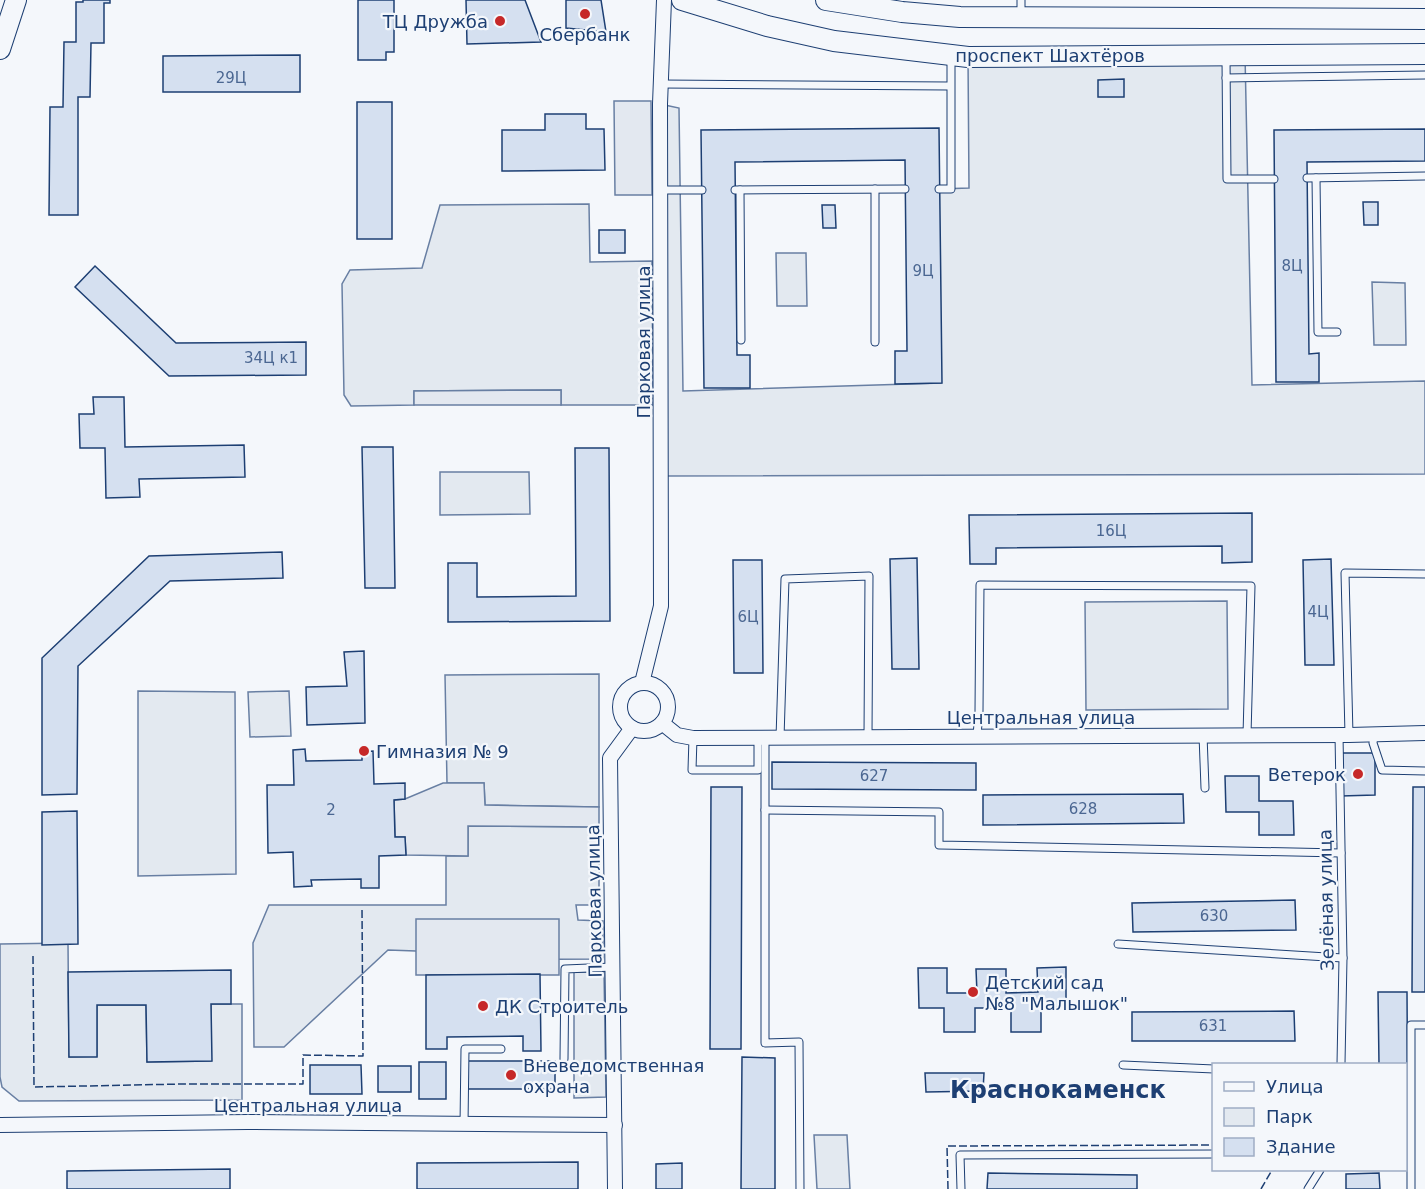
<svg xmlns="http://www.w3.org/2000/svg" width="1425" height="1189" viewBox="0 0 1425 1189" font-family="'DejaVu Sans',sans-serif">
<style>
.green{fill:#e3e9f0;stroke:#687fa3;stroke-width:1.5}
.parking{fill:#e3e8f0;stroke:#687fa3;stroke-width:1.5}
.building{fill:#d5e0f0;stroke:#1d3f73;stroke-width:1.5}
.lines{fill:none;stroke-linecap:round;stroke-linejoin:round}
.lane-casing{stroke:#1d3f73;stroke-width:9}
.street-casing{stroke:#1d3f73;stroke-width:16}
.secondary-casing{stroke:#1d3f73;stroke-width:22}
.lane{stroke:#f4f7fb;stroke-width:7}
.street{stroke:#f4f7fb;stroke-width:14}
.secondary{stroke:#f4f7fb;stroke-width:20}
.fence{stroke:#1d3f73;stroke-width:1.5;stroke-dasharray:8 3;stroke-linecap:butt}
.poi-dot{fill:#c62828;stroke:#f4f7fb;stroke-width:2}
.labels{text-anchor:middle;dominant-baseline:central;stroke-width:4.5;stroke-linejoin:round;paint-order:stroke}
.number-label{font-size:15px;fill:#4b6792}
.poi-label{font-size:18px;fill:#1d3f73;stroke:#f4f7fb;text-anchor:start}
.street-label{font-size:18px;fill:#1d3f73;stroke:#f4f7fb}
.district-label{font-size:24px;font-weight:bold;fill:#1d3f73;stroke:#f4f7fb}
</style>
<rect width="100%" height="100%" fill="#f4f7fb"/>
<!-- green -->
<g class="green">
<path d="M1245 55 1252 385 1425 381V474L661 476 660 104 679 108 683 391 941 383 939 189 969 188 968 57Z"/>
<path d="M589 204 590 262 652 261 653 405H561V390L414 391V405L351 406 344 395 342 284 350 270 422 268 440 205Z"/>
<path d="M776 253H806L807 306H777Z"/>
<path d="M1372 282 1405 283 1406 345H1374Z"/>
<path d="M440 472H529L530 514 440 515Z"/>
<path d="M1227 601 1228 709 1086 710 1085 602Z"/>
<path d="M599 674V807L485 805 484 783H447L445 675Z"/>
<path d="M138 691 235 692 236 874 138 876Z"/>
<path d="M289 691 291 736 250 737 248 692Z"/>
<path d="M468 826 599 827V905H576L578 920 603 921V959L422 960 416 951 388 950 284 1047H254L253 943 269 905H446V856H468Z"/>
<path d="M68 943 69 1057 97 1056V1005H146L147 1062 211 1061V1004H242V1100L19 1101 2 1087 0 1077V944Z"/>
<path d="M574 972H604L606 1097 574 1098Z"/>
<path d="M814 1135H847L850 1189H817Z"/>
</g>
<!-- parking -->
<g class="parking">
<path d="M614 101H651L652 195H615Z"/>
<path d="M561 390V405H414V391Z"/>
<path d="M443 783H484L485 805 599 807V827L468 826V856L406 855 405 837H395L394 800 405 799Z"/>
<rect x="416" y="919" width="143" height="56"/>
</g>
<!-- building -->
<g class="building">
<path d="M83 0H110V3H104V43H91L90 97H78V215H49L50 107H63L64 42H76V2H83Z"/>
<path d="M358 0H394V52H386V60H358Z"/>
<path d="M466 0H525L541 42 467 44Z"/>
<path d="M566 0H601L606 32 566 28Z"/>
<path d="M300 55V92H163V56Z"/>
<path d="M1124 79V97H1098V80Z"/>
<rect x="357" y="102" width="35" height="137"/>
<path d="M545 114H586V129H604L605 170 502 171V130H545Z"/>
<path d="M939 128 942 383 895 384V351H907L905 160 735 162 737 355H750V388H704L701 130Z"/>
<path d="M1425 129V161L1307 162 1309 354 1319 353V382H1276L1274 130Z"/>
<path d="M1363 202H1378V225H1364Z"/>
<path d="M822 205H835L836 228H823Z"/>
<rect x="599" y="230" width="26" height="23"/>
<path d="M95 266 176 343 306 342V375L169 376 75 287Z"/>
<path d="M93 397H124L125 447 244 445 245 477 139 479 140 497 106 498 105 448H80L79 414H94Z"/>
<path d="M362 447H393L395 588H365Z"/>
<path d="M575 448H609L610 621 448 622V563H477V597L576 596Z"/>
<path d="M1252 513V562L1222 563V546L996 548V564H970L969 515Z"/>
<path d="M282 552 283 578 170 581 78 666 77 794 42 795V658L149 556Z"/>
<path d="M917 558 919 669H892L890 559Z"/>
<path d="M1331 559 1334 665H1305L1303 560Z"/>
<path d="M733 560H762L763 673H734Z"/>
<path d="M364 651 365 723 307 725 306 687 347 686 344 652Z"/>
<path d="M305 749 306 761 362 760V752L373 751 374 784 405 783V799L394 800 395 837H405L406 855 379 856V888H361V879L311 880 312 886 294 887 293 852 268 853 267 785H294L293 750Z"/>
<path d="M1342 753H1375V795L1341 796Z"/>
<path d="M772 762 976 763V790L772 789Z"/>
<path d="M1225 776H1259V801H1293L1294 835H1259V812H1226Z"/>
<path d="M711 787H742L741 1049H710Z"/>
<path d="M1413 787H1425V992H1412Z"/>
<path d="M1183 794 1184 823 983 825V795Z"/>
<path d="M77 811 78 944 42 945V812Z"/>
<path d="M1295 900 1296 930 1133 932 1132 903Z"/>
<path d="M1066 967V1007H1041V1032H1011V1008H975V1032H944V1008H919L918 968H947V993H977L976 969H1006V993L1038 992 1037 968Z"/>
<path d="M231 970V1004H211L212 1061 147 1062 146 1005H97V1057H69L68 972Z"/>
<path d="M540 974 541 1051H523V1036L447 1037V1049H426V975Z"/>
<path d="M1378 992H1407L1408 1152H1406V1064H1379Z"/>
<path d="M1294 1011 1295 1041H1132V1012Z"/>
<path d="M742 1057 775 1058V1189H741Z"/>
<rect x="467" y="1061" width="88" height="28"/>
<rect x="419" y="1062" width="27" height="37"/>
<path d="M310 1065H361L362 1094H310Z"/>
<rect x="378" y="1066" width="33" height="26"/>
<path d="M925 1073H984L983 1091 926 1092Z"/>
<path d="M578 1162V1189H417V1163Z"/>
<path d="M682 1163V1189H656V1164Z"/>
<path d="M230 1169V1189H67V1171Z"/>
<path d="M988 1173 1137 1175V1189H987Z"/>
<path d="M1379 1173 1380 1189H1346V1174Z"/>
</g>
<g class="lines">
<defs>
<g id="lane">
<path d="M1021 0V15"/>
<path d="M1226 58 1227 179H1274"/>
<path d="M1226 78 1425 75"/>
<path d="M661 84 949 86"/>
<path d="M1307 178 1425 176"/>
<path d="M1316 178 1318 332H1337"/>
<path d="M939 189H951V55"/>
<path d="M662 190H702"/>
<path d="M735 190 905 189"/>
<path d="M740 190 741 340"/>
<path d="M875 342V189"/>
<path d="M1374 734 1373 743 1382 770 1425 771"/>
<path d="M1203 735 1205 788"/>
<path d="M1339 735 1343 958 1341 1064"/>
<path d="M1349 735 1345 573 1425 574"/>
<path d="M977 736 979 711 980 585 1251 586 1247 735"/>
<path d="M693 738 692 770H758V738"/>
<path d="M765 738V1043L799 1042 800 1189"/>
<path d="M780 738 785 579 869 576 868 735"/>
<path d="M765 810 939 812V845L1341 853"/>
<path d="M1118 944 1343 958"/>
<path d="M564 1059 565 969 613 967"/>
<path d="M1123 1065 1214 1069"/>
<path d="M464 1125 465 1049H501"/>
<path d="M961 1189 960 1155 1214 1154"/>
<path d="M1308 1189 1320 1170"/>
<path d="M1411 1189V1025H1425"/>
</g>
<g id="street">
<path d="M642 683 661 606 660 104 664 0"/>
<circle cx="644" cy="707" r="24"/>
<path d="M662 723 677 735 693 738 1349 735 1425 733"/>
<path d="M0 1125 247 1122 615 1125"/>
<path d="M615 1189 610 758 632 728"/>
</g>
<g id="secondary">
<path d="M682 0 767 26 834 41 968 57 1425 54"/>
<path d="M826 0 902 12 960 17 1425 19"/>
<path d="M0 49 16 0"/>
</g>
</defs>
<!-- lane casing -->
<use href="#lane" class="lane-casing"/>
<!-- street casing -->
<use href="#street" class="street-casing"/>
<!-- secondary casing -->
<use href="#secondary" class="secondary-casing"/>
<!-- lane -->
<use href="#lane" class="lane"/>
<!-- street -->
<use href="#street" class="street"/>
<!-- secondary -->
<use href="#secondary" class="secondary"/>
<!-- fence -->
<g class="fence">
<path d="M33 956 34 1087 184 1084H303V1055L363 1056 362 908"/>
<path d="M948 1189 947 1146 1214 1145"/>
<path d="M1261 1189 1272 1170"/>
</g>
</g>
<!-- markers -->
<g class="poi-dot">
<circle cx="585" cy="14" r="6"/>
<circle cx="500" cy="21" r="6"/>
<circle cx="364" cy="751" r="6"/>
<circle cx="1358" cy="774" r="6"/>
<circle cx="973" cy="992" r="6"/>
<circle cx="483" cy="1006" r="6"/>
<circle cx="511" cy="1075" r="6"/>
</g>
<g class="labels">
<!-- number labels -->
<g class="number-label">
<text x="231" y="78">29Ц</text>
<text x="1292" y="266">8Ц</text>
<text x="923" y="271">9Ц</text>
<text x="271" y="358">34Ц к1</text>
<text x="1111" y="531">16Ц</text>
<text x="1318" y="612">4Ц</text>
<text x="748" y="617">6Ц</text>
<text x="874" y="776">627</text>
<text x="1083" y="809">628</text>
<text x="331" y="810">2</text>
<text x="1214" y="916">630</text>
<text x="1213" y="1026">631</text>
</g>
<!-- poi labels -->
<g class="poi-label">
<text x="488" y="21" text-anchor="end">ТЦ Дружба</text>
<text x="585" y="34" text-anchor="middle">Сбербанк</text>
<text x="376" y="751">Гимназия № 9</text>
<text x="1346" y="774" text-anchor="end">Ветерок</text>
<text x="985" y="982">Детский сад<tspan x="985" dy="21">№8 "Малышок"</tspan></text>
<text x="495" y="1006">ДК Строитель</text>
<text x="523" y="1065">Вневедомственная<tspan x="523" dy="21">охрана</tspan></text>
</g>
<!-- street labels -->
<g class="street-label">
<text x="1050" y="55">проспект Шахтёров</text>
<text transform="translate(643 342) rotate(-90)">Парковая улица</text>
<text x="1041" y="717">Центральная улица</text>
<text transform="translate(1326 900) rotate(-91)">Зелёная улица</text>
<text transform="translate(594 901) rotate(-91)">Парковая улица</text>
<text x="308" y="1105">Центральная улица</text>
</g>
<!-- district labels -->
<g class="district-label">
<text x="1058" y="1090">Краснокаменск</text>
</g>
</g>
<!-- legend -->
<rect x="1212" y="1063" width="195" height="108" fill="#f4f7fb" stroke="#9eadc5" stroke-width="1.5"/>
<rect x="1224" y="1082" width="30" height="9" fill="#f4f7fb" stroke="#9eadc5" stroke-width="1.5"/>
<text x="1266" y="1093" font-size="18" fill="#1d3f73">Улица</text>
<rect x="1224" y="1108" width="30" height="18" fill="#e3e9f0" stroke="#9eadc5" stroke-width="1.5"/>
<text x="1266" y="1123" font-size="18" fill="#1d3f73">Парк</text>
<rect x="1224" y="1138" width="30" height="18" fill="#d5e0f0" stroke="#9eadc5" stroke-width="1.5"/>
<text x="1266" y="1153" font-size="18" fill="#1d3f73">Здание</text>
</svg>
